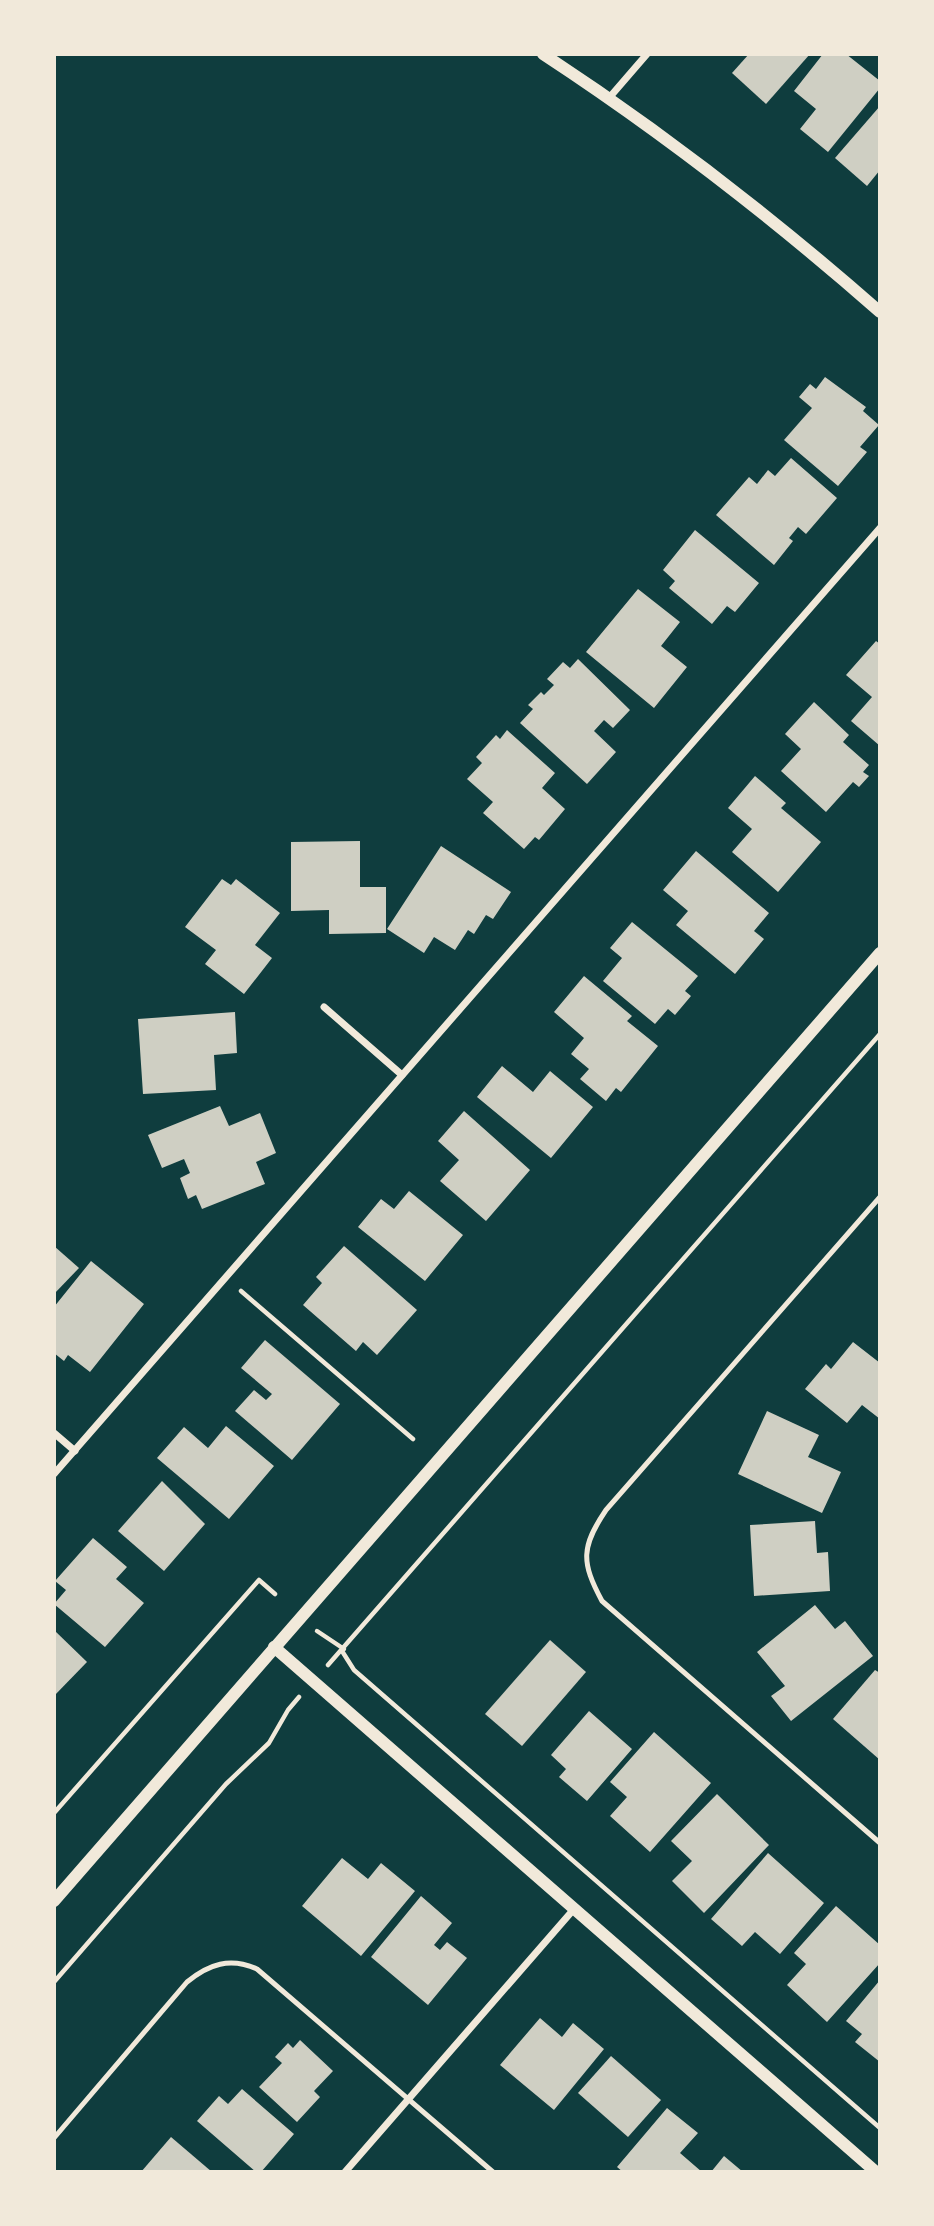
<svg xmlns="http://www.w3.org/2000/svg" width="934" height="2226" viewBox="0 0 934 2226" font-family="'Work Sans',sans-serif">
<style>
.building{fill:#cfcfc3}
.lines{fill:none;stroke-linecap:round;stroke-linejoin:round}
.path{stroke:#f1e9da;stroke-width:4.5}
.service{stroke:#f1e9da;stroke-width:5}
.minor{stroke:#f1e9da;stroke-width:7}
.tertiary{stroke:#f1e9da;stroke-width:12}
</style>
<rect width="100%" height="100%" fill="#0f3d3e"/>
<!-- building -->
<g class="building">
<path d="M749 54H810L766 104 732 73Z"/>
<path d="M823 54H846L880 81V88L828 152 800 129 816 109 794 91Z"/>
<path d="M880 106V170L867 186 835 158Z"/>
<path d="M825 377 866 407 863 411 879 425 860 447 867 452 838 486 784 440 812 408 799 397 810 384 816 389Z"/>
<path d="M791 458 837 498 806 534 798 527 789 538 793 541 774 565 716 515 749 477 757 484 768 470 775 476Z"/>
<path d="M695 530 759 583 735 612 727 606 712 624 669 588 675 581 663 570Z"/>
<path d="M638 589 680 622 661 646 687 667 654 708 586 652Z"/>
<path d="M876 641 880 644V746L851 721 872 697 846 675Z"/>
<path d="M578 659 630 710 613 728 604 720 594 731 616 752 587 784 520 723 533 709 528 705 541 692 544 695 554 685 547 679 563 662 570 668Z"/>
<path d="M814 702 849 735 843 742 869 765 863 772 869 776 859 787 853 782 826 812 781 771 801 749 785 734Z"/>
<path d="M507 730 555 773 542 788 565 809 539 840 535 837 524 849 483 813 493 802 467 779 482 763 476 757 496 735 500 739Z"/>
<path d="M755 776 786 803 781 808 821 842 778 892 732 852 752 829 728 808Z"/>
<path d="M360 841V887H386V933L329 934V910L291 911V842Z"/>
<path d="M441 846 511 892 493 919 486 915 474 934 468 930 455 950 434 937 424 953 387 929Z"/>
<path d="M696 851 769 913 754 931 764 939 735 974 676 925 688 911 663 890Z"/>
<path d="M222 879 231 885 236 879 280 913 255 945 272 958 244 994 205 964 216 950 185 927Z"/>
<path d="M632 922 698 976 685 991 691 996 675 1015 668 1009 655 1024 603 981 622 958 610 948Z"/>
<path d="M584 976 632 1016 627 1021 658 1046 621 1092 616 1088 606 1101 580 1079 589 1069 571 1054 584 1038 554 1012Z"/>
<path d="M235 1012 237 1053 214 1055 216 1090 143 1094 138 1019Z"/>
<path d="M502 1066 533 1092 550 1071 593 1107 551 1158 477 1097Z"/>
<path d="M220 1106 229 1126 260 1113 276 1153 256 1162 265 1184 202 1209 196 1195 188 1199 180 1178 190 1173 184 1159 162 1168 148 1135Z"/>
<path d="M464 1111 530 1170 486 1221 440 1181 459 1160 438 1141Z"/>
<path d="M409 1191 463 1235 425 1281 358 1227 381 1199 394 1209Z"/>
<path d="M54 1246 79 1268 54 1294Z"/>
<path d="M344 1246 417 1310 377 1355 363 1342 356 1351 303 1305 322 1283 316 1277Z"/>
<path d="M91 1261 144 1304 90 1372 68 1355 64 1361 54 1353V1307Z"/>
<path d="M265 1340 340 1404 292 1460 235 1411 254 1390 266 1400 272 1394 241 1368Z"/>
<path d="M853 1342 880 1363V1419L862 1405 847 1423 805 1389 826 1364 831 1369Z"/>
<path d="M767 1411 819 1435 808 1457 841 1472 822 1513 738 1474Z"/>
<path d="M226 1426 274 1466 229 1519 157 1458 184 1427 208 1448Z"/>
<path d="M162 1481 205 1524 164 1571 118 1531Z"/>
<path d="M815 1521 817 1553 828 1552 830 1591 754 1596 750 1525Z"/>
<path d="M93 1538 127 1567 116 1579 144 1603 105 1647 54 1604 66 1590 55 1581Z"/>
<path d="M815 1605 835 1629 845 1621 873 1656 791 1721 771 1696 785 1686 757 1652Z"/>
<path d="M54 1630 87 1662 54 1696Z"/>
<path d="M550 1640 586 1672 522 1746 485 1714Z"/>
<path d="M875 1670 880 1673V1760L833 1719Z"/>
<path d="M589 1711 632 1749 587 1801 559 1777 566 1769 551 1755Z"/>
<path d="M654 1732 711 1783 650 1852 610 1816 627 1797 610 1782Z"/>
<path d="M717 1794 769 1845 704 1913 672 1881 692 1861 671 1841Z"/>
<path d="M768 1853 824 1903 780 1954 755 1932 742 1946 711 1919Z"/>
<path d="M342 1858 368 1879 381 1863 415 1891 361 1956 302 1906Z"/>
<path d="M421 1896 452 1923 434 1945 440 1950 447 1942 467 1958 428 2005 371 1957Z"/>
<path d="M836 1906 880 1945V1963L827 2022 787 1985 806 1964 794 1953Z"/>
<path d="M880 1980V2062L855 2042 862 2034 846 2021Z"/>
<path d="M540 2018 562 2037 573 2023 604 2049 554 2110 500 2065Z"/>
<path d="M300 2040 333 2071 314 2091 320 2097 297 2122 259 2087 282 2063 275 2057 288 2043 293 2048Z"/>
<path d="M611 2056 661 2100 628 2137 578 2093Z"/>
<path d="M242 2089 294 2134 261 2172H256L197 2121 219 2096 228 2104Z"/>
<path d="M667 2108 698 2133 680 2153 702 2172H623L617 2167Z"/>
<path d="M171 2137 212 2172H141Z"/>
<path d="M724 2156 743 2172H711Z"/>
</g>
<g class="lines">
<!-- path -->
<g class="path">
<path d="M241 1291 413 1439"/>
<path d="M317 1631 344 1649"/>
<path d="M342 1651 354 1670 880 2128"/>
<path d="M328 1665 880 1034"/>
<path d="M54 1813 259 1580 275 1594"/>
<path d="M54 1982 226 1784 269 1743 288 1710 299 1697"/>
</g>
<!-- service -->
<g class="service">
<path d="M880 1197 606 1510C581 1547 581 1562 602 1601L880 1843"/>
<path d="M54 2138 187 1982C209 1964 230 1957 257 1969L493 2172"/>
</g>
<!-- minor -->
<g class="minor">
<path d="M609 98 647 54"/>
<path d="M324 1007 402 1075"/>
<path d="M54 1433 75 1451"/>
<path d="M54 1474 880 528"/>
<path d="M345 2172 574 1909"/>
</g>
<!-- tertiary -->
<g class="tertiary">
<path d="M543 54C662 132 773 218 880 312"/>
<path d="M274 1647 876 2172"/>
<path d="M54 1901 880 953"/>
</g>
</g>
<!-- border -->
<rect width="934" height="2226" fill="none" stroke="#f1e9da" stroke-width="112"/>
</svg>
